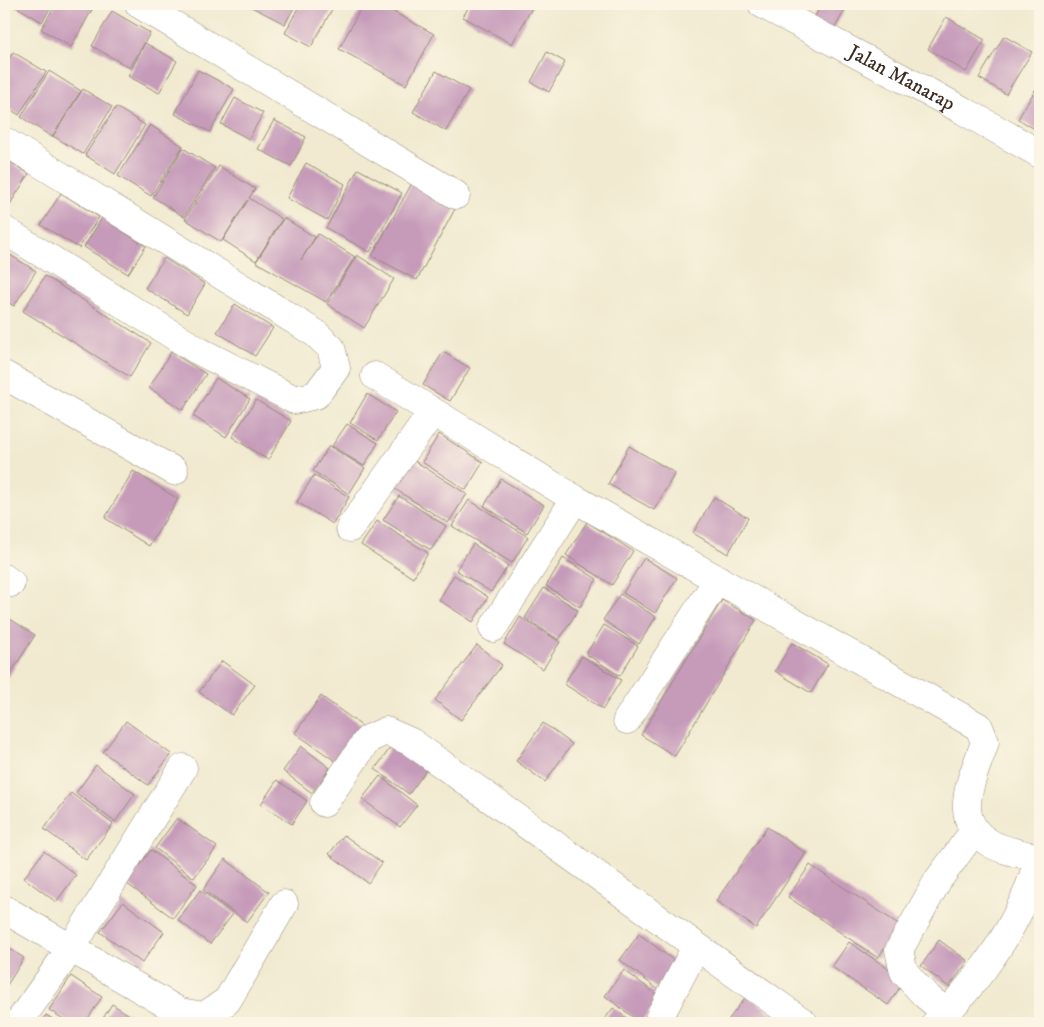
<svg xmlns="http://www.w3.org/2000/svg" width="1044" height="1027" viewBox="0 0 1044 1027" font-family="'IM FELL DW Pica',serif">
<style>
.building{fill:#c69bba}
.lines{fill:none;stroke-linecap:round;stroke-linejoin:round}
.minor-casing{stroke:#968a77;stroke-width:29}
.minor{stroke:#fff;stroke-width:28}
.labels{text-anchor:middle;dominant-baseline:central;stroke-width:5;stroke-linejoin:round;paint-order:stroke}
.street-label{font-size:20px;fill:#3b2a1e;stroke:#fcf5e5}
</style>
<rect width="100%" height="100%" fill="#fcf5e5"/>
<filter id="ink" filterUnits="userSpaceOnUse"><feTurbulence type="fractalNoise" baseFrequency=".02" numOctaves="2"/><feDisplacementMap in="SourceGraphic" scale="10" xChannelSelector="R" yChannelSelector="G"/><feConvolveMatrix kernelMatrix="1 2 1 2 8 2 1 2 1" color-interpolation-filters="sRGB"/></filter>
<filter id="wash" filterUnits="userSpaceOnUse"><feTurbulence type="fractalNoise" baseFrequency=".0096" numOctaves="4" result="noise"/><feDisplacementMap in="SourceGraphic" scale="20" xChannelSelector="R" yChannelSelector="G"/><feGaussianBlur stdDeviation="1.12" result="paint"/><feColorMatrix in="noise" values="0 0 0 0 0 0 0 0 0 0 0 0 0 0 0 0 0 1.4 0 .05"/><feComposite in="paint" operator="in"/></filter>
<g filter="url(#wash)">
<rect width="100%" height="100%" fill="#f1ead0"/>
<g id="blocks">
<!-- building -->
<g class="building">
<path d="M12 4H53L42 22Z"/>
<path d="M56 4H90L94 6 71 47 41 29Z"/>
<path d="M246 4H296L285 24Z"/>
<path d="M300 4H335L311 47 285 33Z"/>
<path d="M363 4H379L434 34 406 85 339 49Z"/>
<path d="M470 4H534L512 44 463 17Z"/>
<path d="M822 4H838L846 8 832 33 811 23Z"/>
<path d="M112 11 150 33 130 68 92 46Z"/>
<path d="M946 17 985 40 966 72 928 49Z"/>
<path d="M1004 36 1032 52 1006 94 979 78Z"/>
<path d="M145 43 177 61 159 93 128 76Z"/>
<path d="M13 52 46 72 19 115 4 105V67Z"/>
<path d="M547 52 565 62 549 92 531 82Z"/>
<path d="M198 70 234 89 210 132 175 114Z"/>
<path d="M49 71 81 91 52 137 21 117Z"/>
<path d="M436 71 469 90 446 131 413 112Z"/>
<path d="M1037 87 1040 89V132L1018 119Z"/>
<path d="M83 89 112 107 83 154 53 136Z"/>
<path d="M235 98 263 113 249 139 221 124Z"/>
<path d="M116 107 145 125 115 174 85 155Z"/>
<path d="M274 120 306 137 291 166 258 149Z"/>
<path d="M150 125 183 146 151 196 118 176Z"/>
<path d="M183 148 215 168 184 217 153 197Z"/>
<path d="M4 158 29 174 7 209 4 207Z"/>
<path d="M306 163 345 184 327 220 287 198Z"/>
<path d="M219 166 255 189 249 198 282 219 256 261 223 240 248 200 221 242 185 219Z"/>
<path d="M358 169 402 193 370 252 326 228Z"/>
<path d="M412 183 456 207 417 280 372 256Z"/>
<path d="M61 193 99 217 79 248 41 225Z"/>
<path d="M102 218 146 246 128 274 84 247Z"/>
<path d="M284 218 315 237 301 260 318 234 355 257 326 302 256 262Z"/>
<path d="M4 251 36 271 14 306 4 300Z"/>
<path d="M357 255 394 279 364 328 327 304Z"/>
<path d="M164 258 205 284 187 314 145 288Z"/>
<path d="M45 276 151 343 130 377 23 311Z"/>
<path d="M235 304 273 328 255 356 217 332Z"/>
<path d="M171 352 206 374 183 410 149 388Z"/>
<path d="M443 352 470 368 450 401 423 385Z"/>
<path d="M216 378 250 399 226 437 193 416Z"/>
<path d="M367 394 396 412 378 440 350 423Z"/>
<path d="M256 400 291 421 268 460 232 437Z"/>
<path d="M347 424 378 443 364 466 332 446Z"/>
<path d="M439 434 483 462 466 490 422 462Z"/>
<path d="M329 446 365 468 349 494 313 471Z"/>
<path d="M629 446 675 473 654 510 608 484Z"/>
<path d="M413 460 467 494 448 523 395 489Z"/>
<path d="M133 471 178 499 149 546 105 518Z"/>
<path d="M314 475 349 497 333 524 297 502Z"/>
<path d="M501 479 544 505 527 533 484 506Z"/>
<path d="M399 496 446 526 431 550 383 520Z"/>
<path d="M714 497 748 518 728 554 693 533Z"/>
<path d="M469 500 528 537 512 563 452 526Z"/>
<path d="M377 521 428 553 413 578 361 545Z"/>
<path d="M587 522 633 551 612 585 566 555Z"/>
<path d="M473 544 508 566 491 592 456 570Z"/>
<path d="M563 558 597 579 580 607 546 586Z"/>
<path d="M644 558 677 578 655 613 623 593Z"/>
<path d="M454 575 488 597 473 622 439 600Z"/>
<path d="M544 588 578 610 559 640 525 618Z"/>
<path d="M620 594 656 617 639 644 603 620Z"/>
<path d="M722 600 756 620 675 756 641 735Z"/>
<path d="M4 615 35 635 4 684Z"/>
<path d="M520 617 560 642 543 669 504 644Z"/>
<path d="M604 625 638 646 620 676 586 654Z"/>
<path d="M792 643 828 664 811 693 775 671Z"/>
<path d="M477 645 502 665 461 720 435 700Z"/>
<path d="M582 656 621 680 603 709 564 684Z"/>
<path d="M222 661 255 685 232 715 199 692Z"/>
<path d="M321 696 366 729 341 765 295 733Z"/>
<path d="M126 721 171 754 148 785 103 752Z"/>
<path d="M543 723 572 744 545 782 516 761Z"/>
<path d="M396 740 430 765 409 794 375 769Z"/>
<path d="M301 746 330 768 312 793 283 771Z"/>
<path d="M96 765 135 794 115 822 76 793Z"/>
<path d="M380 776 417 805 400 827 362 799Z"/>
<path d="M277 780 307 801 292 824 261 804Z"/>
<path d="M71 793 113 824 86 860 44 829Z"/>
<path d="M177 818 217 847 194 878 155 848Z"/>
<path d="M767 827 806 853 756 928 716 901Z"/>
<path d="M344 835 382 863 368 883 329 854Z"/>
<path d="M151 850 197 885 173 918 126 883Z"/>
<path d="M44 851 76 875 56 902 24 878Z"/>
<path d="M225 859 269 892 247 922 203 890Z"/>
<path d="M810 865 900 925 878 958 788 897Z"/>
<path d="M200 890 233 914 210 944 178 920Z"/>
<path d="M123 902 164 932 142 963 100 932Z"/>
<path d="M639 934 680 965 660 991 620 960Z"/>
<path d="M939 940 968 961 949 987 921 966Z"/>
<path d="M849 942 905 980 888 1005 832 967Z"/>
<path d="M4 945 24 958 4 990Z"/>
<path d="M624 970 660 997 641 1023 605 996Z"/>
<path d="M71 976 102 997 85 1023H70L49 1010Z"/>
<path d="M747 995 774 1015 768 1023H726Z"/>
<path d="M112 1004 142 1023H100Z"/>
<path d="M613 1008 633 1023H602Z"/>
<path d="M46 1015 59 1023H40Z"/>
</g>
</g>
</g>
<g filter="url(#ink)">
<use href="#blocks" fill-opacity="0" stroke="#968a77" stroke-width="1"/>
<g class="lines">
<defs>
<g id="minor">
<path d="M139 4 456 195"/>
<path id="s1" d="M762 4 964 111 1040 154"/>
<path d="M4 141 315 333 331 348 336 368 316 395 295 400 197 350 4 230"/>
<path d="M4 375 174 471"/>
<path d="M375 376 575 499 979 727 985 742C974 776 949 818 988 842 1002 851 1023 854 1039 858"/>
<path d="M350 528 432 413"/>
<path d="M4 578 11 583"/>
<path d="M493 628 575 499"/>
<path d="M627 720 718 579"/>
<path d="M324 803 368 739 386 731 411 742 804 1023"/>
<path d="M4 909 180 1012 204 1016 227 1001 284 904"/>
<path d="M947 1013 925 995 904 972 899 950 938 880 974 831"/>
<path d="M18 1023 72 947 183 768"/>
<path d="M662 1023 660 1016 696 947"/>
<path d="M936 1023C971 988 1003 947 1023 902 1030 887 1035 871 1040 855"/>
</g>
</defs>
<!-- minor casing -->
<use href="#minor" class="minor-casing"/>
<!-- minor -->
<use href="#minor" class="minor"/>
</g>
</g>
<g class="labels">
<!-- street labels -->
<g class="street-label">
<text stroke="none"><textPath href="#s1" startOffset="158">Jalan Manarap</textPath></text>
</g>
</g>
<!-- margin -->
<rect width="1044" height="1027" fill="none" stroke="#fcf5e5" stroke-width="20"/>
</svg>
